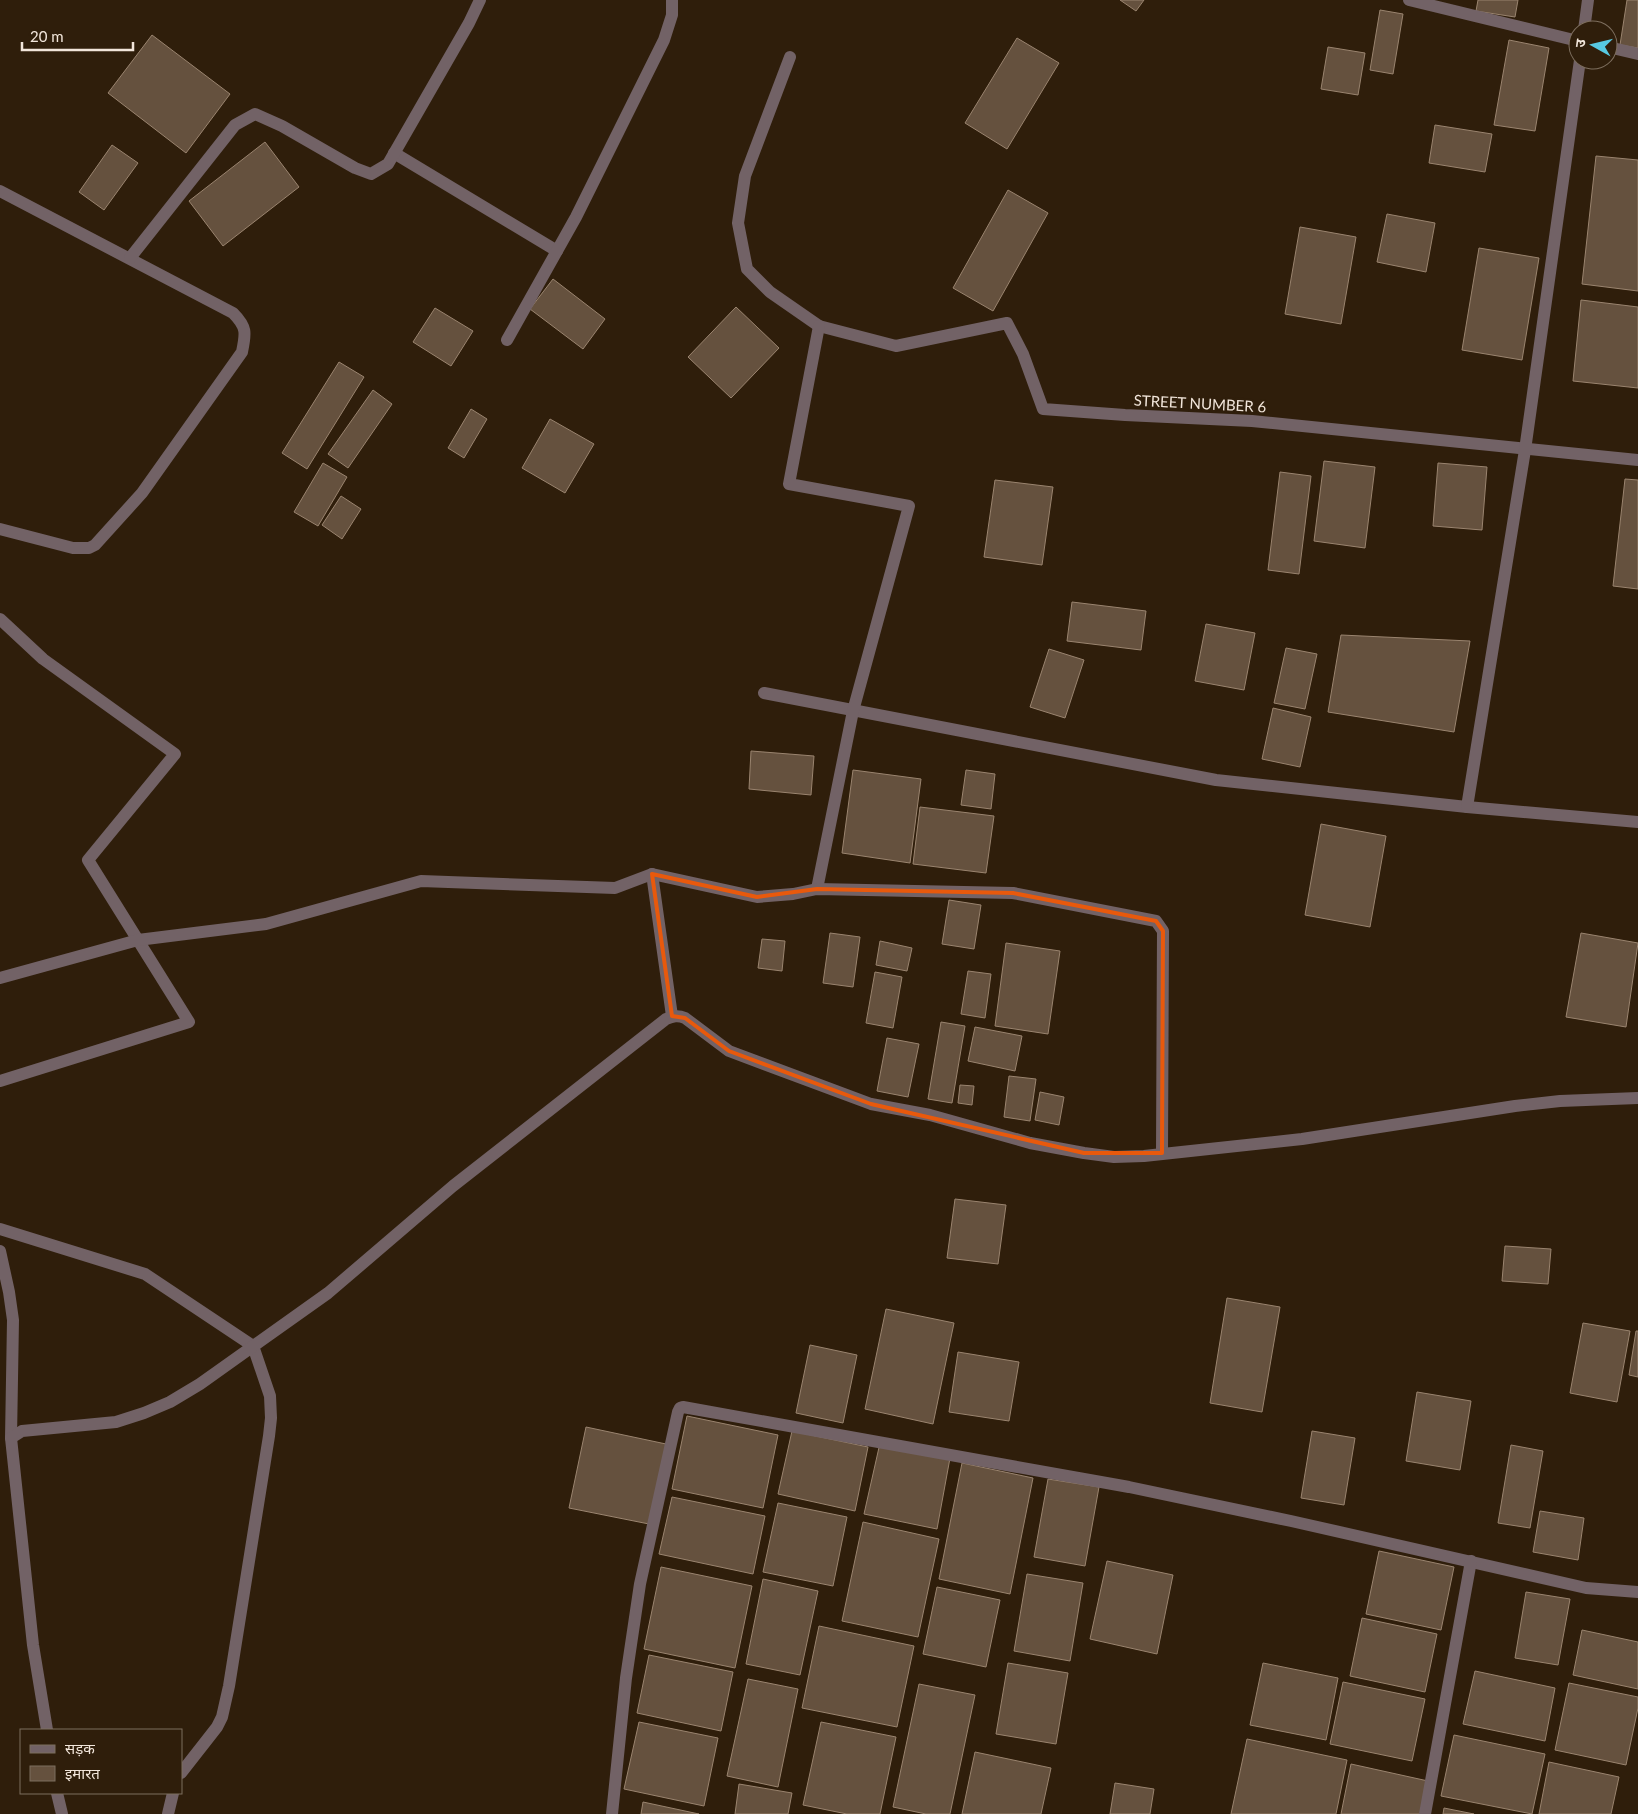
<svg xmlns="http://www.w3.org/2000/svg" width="1638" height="1814" viewBox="0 0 1638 1814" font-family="Lato,'Noto Sans Devanagari',sans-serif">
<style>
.building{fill:#65513e;stroke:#9a846f}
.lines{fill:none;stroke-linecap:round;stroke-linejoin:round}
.street{stroke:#726266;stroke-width:12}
.marked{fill:none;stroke:#e8590c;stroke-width:4;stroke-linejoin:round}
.labels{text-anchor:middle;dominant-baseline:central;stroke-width:5;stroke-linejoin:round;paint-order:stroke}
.street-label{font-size:15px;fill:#f2e6db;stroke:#2f1e0b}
</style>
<rect width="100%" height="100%" fill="#2f1e0b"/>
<!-- building -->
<g class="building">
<path d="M1120 0H1144L1136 11Z"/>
<path d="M1478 0H1518L1515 17 1476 11Z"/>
<path d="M1627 0H1638V48L1620 45Z"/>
<path d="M1380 10 1403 14 1393 74 1370 70Z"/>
<path d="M152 35 230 94 186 153 108 93Z"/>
<path d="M1017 38 1059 63 1007 149 965 123Z"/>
<path d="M1509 40 1549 48 1535 131 1494 125Z"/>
<path d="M1328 47 1365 53 1358 95 1321 89Z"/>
<path d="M1435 125 1492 134 1485 172 1429 163Z"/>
<path d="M265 142 299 187 223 246 189 201Z"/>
<path d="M112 145 138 163 104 210 79 192Z"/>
<path d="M1596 156 1638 160V291L1582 284Z"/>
<path d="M1008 190 1048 213 993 311 953 288Z"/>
<path d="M1387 214 1435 223 1426 272 1377 262Z"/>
<path d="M1300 227 1356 237 1341 324 1285 314Z"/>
<path d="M1479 248 1539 258 1522 360 1462 350Z"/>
<path d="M553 279 605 319 583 349 530 309Z"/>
<path d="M1581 300 1638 307V388L1573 381Z"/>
<path d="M736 307 779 348 731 398 688 357Z"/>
<path d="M435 308 473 331 451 366 413 342Z"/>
<path d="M339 362 364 377 307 469 282 453Z"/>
<path d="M373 390 392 404 348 468 328 454Z"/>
<path d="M471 409 487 419 464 458 448 448Z"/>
<path d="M550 419 594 444 565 493 522 468Z"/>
<path d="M1324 461 1375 467 1365 548 1314 541Z"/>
<path d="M323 463 347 477 318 526 294 512Z"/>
<path d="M1438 463 1487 467 1482 530 1433 526Z"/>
<path d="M1280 472 1311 476 1299 574 1268 570Z"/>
<path d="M1625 479 1638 480V589L1613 586Z"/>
<path d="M995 480 1053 487 1042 565 984 557Z"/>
<path d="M341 496 361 509 342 539 322 525Z"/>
<path d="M1072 602 1146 611 1141 650 1067 641Z"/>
<path d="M1206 624 1255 633 1244 690 1195 681Z"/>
<path d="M1341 635 1470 641 1454 732 1328 712Z"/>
<path d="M1286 648 1317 654 1305 709 1274 703Z"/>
<path d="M1049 649 1084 660 1065 718 1030 707Z"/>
<path d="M1273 708 1311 717 1300 767 1262 759Z"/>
<path d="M751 751 814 756 811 795 749 789Z"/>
<path d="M853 770 921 779 910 863 842 853Z"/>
<path d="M966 770 995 774 991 809 961 805Z"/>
<path d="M920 807 994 816 986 873 913 864Z"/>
<path d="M1321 824 1386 836 1370 927 1305 915Z"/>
<path d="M949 900 981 905 974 949 942 944Z"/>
<path d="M830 933 860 937 853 987 823 983Z"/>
<path d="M1581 933 1638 943 1626 1027 1566 1017Z"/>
<path d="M762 939 785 941 782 971 758 968Z"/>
<path d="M880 941 912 948 907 971 876 965Z"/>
<path d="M1006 943 1060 951 1048 1034 995 1026Z"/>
<path d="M968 971 991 974 985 1018 961 1014Z"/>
<path d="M875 972 902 977 893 1028 866 1023Z"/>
<path d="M941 1022 965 1026 952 1103 928 1099Z"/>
<path d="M975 1027 1022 1036 1015 1071 968 1061Z"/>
<path d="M887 1038 919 1044 908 1097 877 1091Z"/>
<path d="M1009 1076 1036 1079 1030 1121 1004 1117Z"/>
<path d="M960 1085 974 1086 972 1105 958 1103Z"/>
<path d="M1040 1092 1064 1097 1059 1125 1035 1120Z"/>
<path d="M955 1199 1006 1205 998 1264 947 1258Z"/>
<path d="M1505 1246 1551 1249 1548 1284 1502 1281Z"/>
<path d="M1227 1298 1280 1307 1262 1412 1210 1403Z"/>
<path d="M886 1309 954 1323 933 1424 865 1409Z"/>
<path d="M1583 1323 1630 1331 1617 1402 1570 1393Z"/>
<path d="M1636 1331H1638V1377L1629 1375Z"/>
<path d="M810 1345 857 1355 843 1423 796 1413Z"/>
<path d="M958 1352 1019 1362 1009 1421 949 1412Z"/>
<path d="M1417 1392 1471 1401 1460 1470 1406 1461Z"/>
<path d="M687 1416 778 1435 763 1508 672 1489Z"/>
<path d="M586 1427 666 1444 649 1524 569 1508Z"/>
<path d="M792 1431 868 1447 855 1511 778 1494Z"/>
<path d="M1312 1431 1355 1438 1344 1505 1301 1498Z"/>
<path d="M880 1443 950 1458 937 1529 864 1514Z"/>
<path d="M1511 1445 1543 1451 1530 1528 1498 1523Z"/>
<path d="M962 1463 1033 1478 1010 1594 939 1579Z"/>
<path d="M1048 1479 1099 1487 1085 1566 1034 1557Z"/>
<path d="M672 1497 765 1516 753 1574 659 1554Z"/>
<path d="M778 1503 847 1517 833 1586 763 1572Z"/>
<path d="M1540 1511 1584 1518 1578 1560 1533 1552Z"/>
<path d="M863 1522 939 1539 918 1637 842 1621Z"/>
<path d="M1379 1551 1454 1567 1441 1630 1366 1614Z"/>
<path d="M1107 1561 1173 1575 1157 1654 1090 1639Z"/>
<path d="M661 1567 752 1586 735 1668 644 1649Z"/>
<path d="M1027 1574 1083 1583 1070 1661 1014 1651Z"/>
<path d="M763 1579 818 1591 800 1675 746 1664Z"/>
<path d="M937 1587 1000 1600 986 1667 923 1654Z"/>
<path d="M1526 1592 1570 1599 1558 1665 1515 1658Z"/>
<path d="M1362 1618 1437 1634 1425 1692 1350 1676Z"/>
<path d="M819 1626 914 1646 897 1727 802 1708Z"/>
<path d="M1582 1630 1638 1642V1689L1573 1675Z"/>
<path d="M649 1655 733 1672 721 1731 637 1713Z"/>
<path d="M1008 1663 1068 1673 1056 1744 996 1734Z"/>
<path d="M1263 1663 1338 1678 1326 1740 1250 1725Z"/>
<path d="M1475 1671 1555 1688 1545 1741 1463 1724Z"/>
<path d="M748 1679 798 1689 778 1787 727 1776Z"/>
<path d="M1343 1682 1425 1699 1412 1761 1330 1744Z"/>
<path d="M1569 1683 1638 1697V1708L1626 1765 1555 1750Z"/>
<path d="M919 1684 975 1695 950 1814H926L893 1807Z"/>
<path d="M639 1722 718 1738 704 1806 624 1789Z"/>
<path d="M821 1722 896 1737 880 1814H847L803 1805Z"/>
<path d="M1454 1735 1545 1754 1532 1814 1441 1796Z"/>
<path d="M1247 1739 1347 1760 1336 1814H1231Z"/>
<path d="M975 1752 1051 1768 1041 1814H962Z"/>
<path d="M1549 1762 1619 1777 1611 1814H1539Z"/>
<path d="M1351 1764 1428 1781 1421 1814H1341Z"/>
<path d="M1115 1783 1154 1789 1150 1814H1110Z"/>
<path d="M739 1784 792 1793 788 1814H735Z"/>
<path d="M643 1802 699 1814H641Z"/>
<path d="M1444 1808 1474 1814H1443Z"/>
</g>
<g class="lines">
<!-- street -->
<g class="street">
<path d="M1409 0 1578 41"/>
<path d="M1584 30 1588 0"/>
<path d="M1608 47 1638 54"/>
<path d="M790 57 745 176 738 223 747 269 770 292 819 326 896 346 1007 323 1023 354 1043 409 1125 415 1252 421 1638 460"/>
<path d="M394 153 557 251"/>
<path d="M0 191 233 313C247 327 246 333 242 352L142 493 95 545 89 548H73L0 529"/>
<path d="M130 258 235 125 255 114 282 126 355 168 371 174 388 164 469 23 480 0"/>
<path d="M507 340 576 217 664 40 672 15V0"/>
<path d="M0 619 43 659 175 754 88 860 189 1022 0 1081"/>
<path d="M764 693 1216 780 1467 807 1638 822"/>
<path d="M1467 807 1525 450 1580 60"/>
<path d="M652 874 672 1016"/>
<path d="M817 889 853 711 909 506 789 484 819 326"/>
<path d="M0 978 138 940 266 924 421 881 615 888 652 874 757 897 793 894 817 889 1013 893 1156 921 1163 931 1162 1153"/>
<path d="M0 1229 145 1274 253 1346 270 1396 271 1418 269 1436 229 1686 222 1717 217 1727 181 1773"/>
<path d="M0 1251 9 1292 13 1320 11 1438"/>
<path d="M47 1730 33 1645 11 1438 22 1431 116 1422 144 1413 170 1402 200 1384 328 1293 453 1186 666 1019C673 1016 678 1015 685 1018L729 1051 871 1104 930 1115 1030 1143 1084 1153 1114 1157 1144 1156 1302 1139 1515 1106 1560 1101 1638 1098"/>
<path d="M57 1793 62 1814"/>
<path d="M168 1814 173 1793"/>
<path d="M612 1814 626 1678 640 1584 678 1412 680 1408 683 1407 1129 1487 1291 1521 1586 1588 1638 1592"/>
<path d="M1425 1814 1471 1561"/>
</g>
</g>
<!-- marked area -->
<path class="marked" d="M652 874 757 897 817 889 1013 893 1156 921 1163 931 1162 1153H1084L871 1104 729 1051 685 1018 672 1016Z"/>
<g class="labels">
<!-- street labels -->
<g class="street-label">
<text transform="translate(1200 403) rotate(3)">STREET NUMBER 6</text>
</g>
</g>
<!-- legend -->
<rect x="20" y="1729" width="162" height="65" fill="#2f1e0b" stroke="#7d6e5e"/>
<rect x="30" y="1745" width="25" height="8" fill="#726266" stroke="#7d6e5e"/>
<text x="65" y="1754" font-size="15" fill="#f2e6db">सड़क</text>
<rect x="30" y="1766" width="25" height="15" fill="#65513e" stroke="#7d6e5e"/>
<text x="65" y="1779" font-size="15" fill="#f2e6db">इमारत</text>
<!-- north arrow -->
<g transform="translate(1593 45) rotate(278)"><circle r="24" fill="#2f1e0b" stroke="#7d6e5e"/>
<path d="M0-4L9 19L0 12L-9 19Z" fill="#57c9e2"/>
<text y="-8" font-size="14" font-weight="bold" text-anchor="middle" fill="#f2e6db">उ</text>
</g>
<!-- scale -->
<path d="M22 42v8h111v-8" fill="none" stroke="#f2e6db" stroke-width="2.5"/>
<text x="30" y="42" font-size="15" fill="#f2e6db" stroke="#2f1e0b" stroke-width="4" paint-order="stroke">20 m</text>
</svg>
